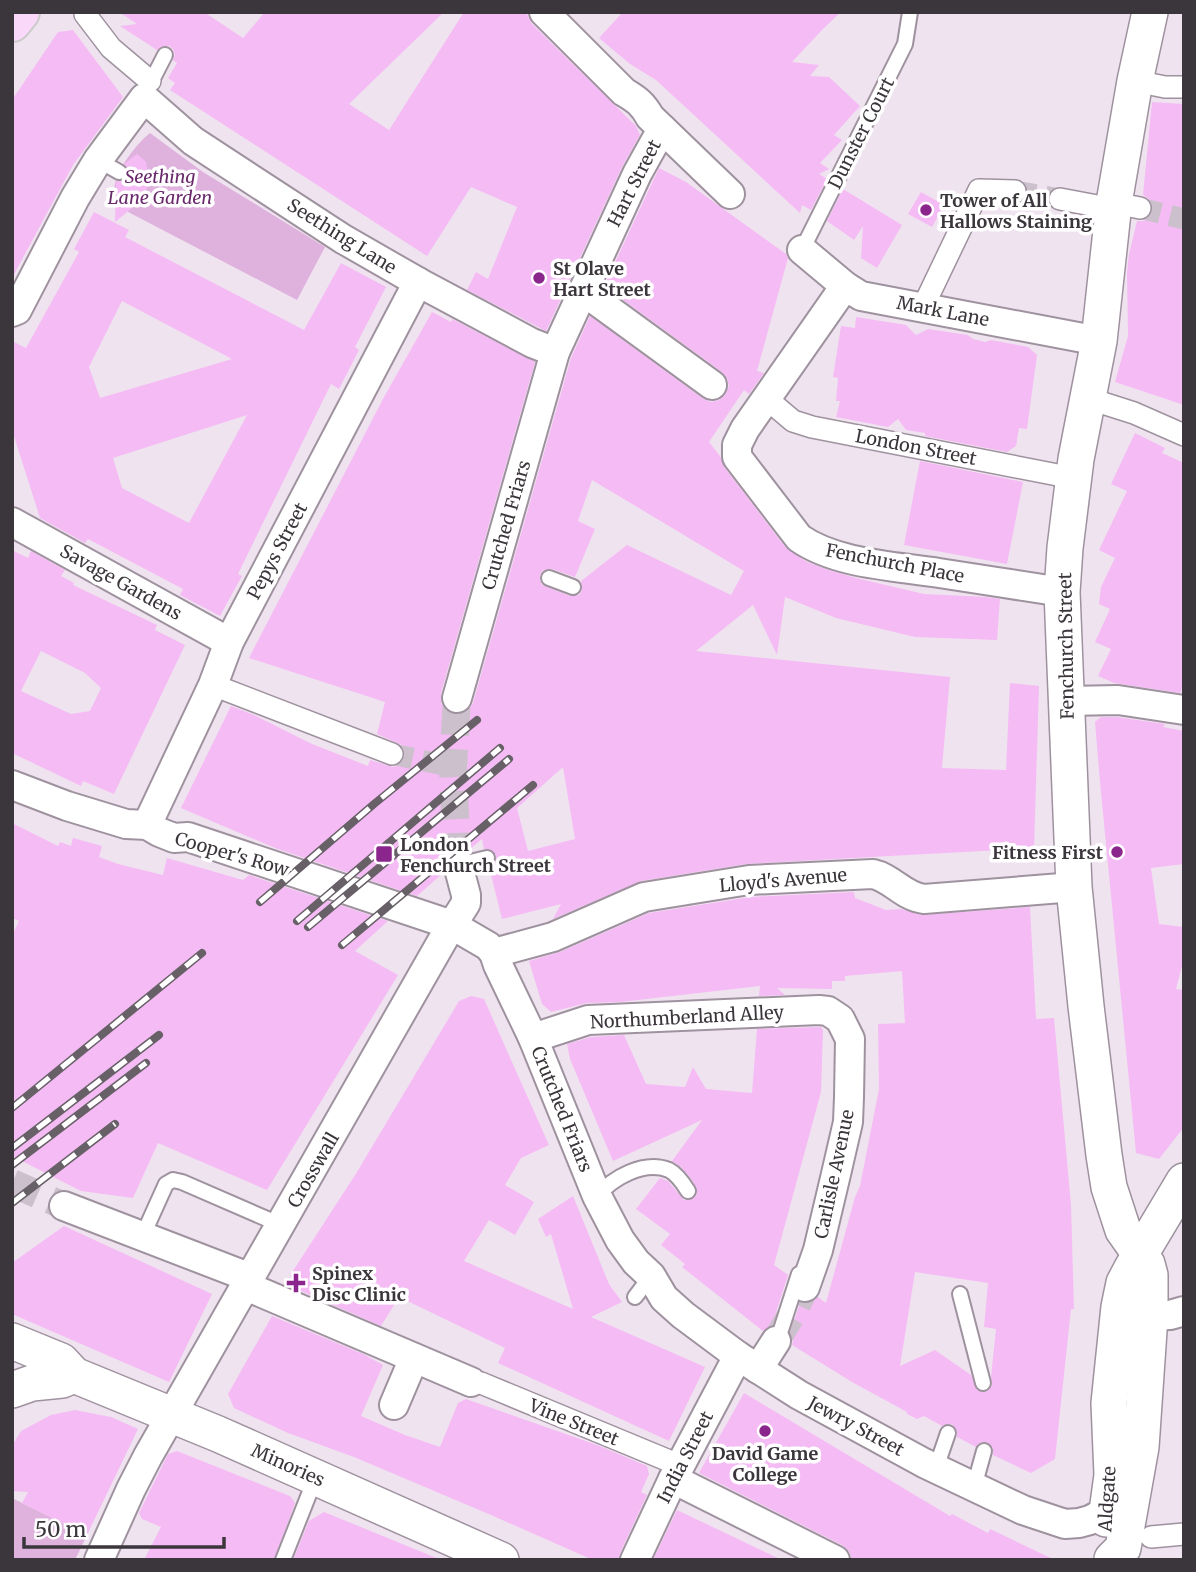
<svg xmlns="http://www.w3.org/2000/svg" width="1196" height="1572" viewBox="0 0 1196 1572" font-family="Merriweather,serif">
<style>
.green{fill:#dfb2de}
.building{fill:#f5bbf4;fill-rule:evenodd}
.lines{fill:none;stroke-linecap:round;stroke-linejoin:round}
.pedestrian-tunnel{stroke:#ccc0cc;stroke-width:21;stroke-dasharray:21 10;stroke-linecap:butt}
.minor-tunnel{stroke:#ccc0cc;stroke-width:28;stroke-dasharray:28 14;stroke-linecap:butt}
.service-casing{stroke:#9f929f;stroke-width:18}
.pedestrian-casing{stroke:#9f929f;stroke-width:24}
.minor-casing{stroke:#9f929f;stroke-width:32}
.tertiary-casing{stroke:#9f929f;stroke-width:38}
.primary-casing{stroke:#cccbcc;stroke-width:42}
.service{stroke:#fff;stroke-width:14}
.pedestrian{stroke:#fff;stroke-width:21}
.minor{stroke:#fff;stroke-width:28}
.tertiary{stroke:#fff;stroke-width:35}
.primary{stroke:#fad8fa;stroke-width:38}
.rail-casing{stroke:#676067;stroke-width:8}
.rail{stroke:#fff;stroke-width:5;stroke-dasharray:16;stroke-linecap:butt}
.poi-dot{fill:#8b268d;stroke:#fff;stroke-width:2.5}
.labels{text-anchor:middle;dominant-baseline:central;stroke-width:7;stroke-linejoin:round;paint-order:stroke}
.street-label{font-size:18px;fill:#3b363b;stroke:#fff}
.park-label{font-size:18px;font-style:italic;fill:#69286a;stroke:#fff}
.poi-label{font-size:18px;font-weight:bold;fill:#3b363b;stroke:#fff;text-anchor:start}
</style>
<rect width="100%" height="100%" fill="#f0e3f0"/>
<!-- green -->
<g class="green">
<path d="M150 133 203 172 325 247 297 300 130 213C125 209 120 206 117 201 105 182 135 145 150 133Z"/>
<path d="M12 1498 87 1535 75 1560H12Z"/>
</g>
<!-- building -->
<g class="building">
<path d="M119 12H204L243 38 265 12H444L349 104 389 130 464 12H526L532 24 636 126 640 135 622 167 546 331 467 290 476 272 488 279 517 207 471 187 427 256 170 90 175 83 168 78 177 63 173 60 175 55 173 49 169 46H164L157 50 120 26 137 24Z"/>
<path d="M623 12H841L823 29 792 62 819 65 810 76 829 77 860 106 834 135 842 140 820 163 829 169 819 174 827 179 811 210 802 205 800 213 656 80 630 64 599 38Z"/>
<path d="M73 30 123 97 73 165 12 278V100L58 32Z"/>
<path d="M1152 102 1184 104V405L1115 382 1128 336 1127 272 1129 254 1137 221H1144L1149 217 1153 210 1152 203 1149 199 1143 195Z"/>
<path d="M137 154 146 162 149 177 148 184 146 191 137 204 115 222 116 181H123L127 177 129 171 124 164Z"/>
<path d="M659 168 686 182 786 254 788 258 757 371 764 373 749 394 744 390 709 442 720 456 724 467 786 548 807 562 825 569 856 578 924 594 986 597 1000 599 997 640 915 637 836 618 785 597 777 655 753 605 696 651 950 677 942 768 1006 770 1010 683 1039 686 1034 848 746 864 641 881 553 919 561 904 502 919 489 867 496 861V855L490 849H484L482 839 469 850 461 845H453L446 849 441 857 443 873 417 896 275 848 181 808 231 706 254 715 312 744 368 766 370 760 393 767 400 765 404 759 405 751 402 745 377 734 385 702 249 658 384 397 432 312 451 322 452 319 535 362 441 693V703L446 710 452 714H462L469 709 473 703 571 358 590 316 702 398 711 402 719 400 725 395 729 386 727 378 722 372 604 286ZM592 480 744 571 731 595 627 545 581 581 582 590 579 595 570 596 542 585 540 580V575L542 571 547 569H552L575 577 595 529 578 521ZM563 767 575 839 528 851 517 808Z"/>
<path d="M843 189 902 225 877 268 861 258 863 226 854 240 827 221Z"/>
<path d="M921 192 944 205 932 227 908 214Z"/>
<path d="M94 212 129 230 125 237 304 330 341 263 386 287 355 347 359 350 339 389 331 384 238 574 242 576 220 616 180 595 183 589 88 539 85 543 40 518 12 430V341L26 348 79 252 74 249ZM122 301 232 359 100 398 89 367ZM247 415 189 523 122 488 113 458Z"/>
<path d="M856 317 906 325 916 335 928 329 968 335 973 339 985 342 991 340 1028 347 1037 355 1027 429 1019 428 1016 446 1007 452 925 436V433L906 430 898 419 888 427 836 417 840 401H836L838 378 833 377 841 326 855 328Z"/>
<path d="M1135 433 1165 448 1162 453 1184 463V684L1180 693 1114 683 1098 676 1111 649 1095 642 1110 609 1099 604 1101 587 1115 558 1099 550 1127 491 1111 484Z"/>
<path d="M920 461 1023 482 1007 564 904 545Z"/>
<path d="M12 550 28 558 31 551 65 570 61 576 74 583 73 585 157 625 155 630 185 645 114 794 83 781 81 786 12 753ZM41 651 85 673 101 688 90 711 71 714 21 691Z"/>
<path d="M1101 717H1117L1165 724 1163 727 1184 731V864L1151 868 1159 924 1184 927V958L1176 989 1184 990V1127L1159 1159 1136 1153 1100 782 1095 722Z"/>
<path d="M12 823 58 846 60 842 71 846 73 838 102 846 99 857 118 864 163 875 167 858 243 880 249 875 388 921 355 951 398 975 267 1190 158 1143 133 1198 81 1191 12 1156V936L19 921 12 918Z"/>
<path d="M854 892 855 898 886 910 901 909 921 915 1030 907 1036 1019 1054 1018 1071 1205 1074 1309H1071L1055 1459 1031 1473 993 1455V1448L987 1442H981L976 1447 957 1437V1431L952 1424H947L942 1426 924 1416 917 1419 907 1414V1412L852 1382 792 1345 793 1341 790 1333 800 1303H809L818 1297 826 1303 855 1197 860 1186 879 1089 878 1024 905 1023 902 971 845 976V981H832V989L777 988 785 995 759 996 760 986 620 1002 587 1003 551 1012 542 1004 529 961 560 952 649 913 751 897ZM915 1272 988 1283 984 1327 996 1329 991 1377 992 1385 989 1390 985 1392 977 1390 971 1375 935 1350 900 1366Z"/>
<path d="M471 996 484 999 549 1145 521 1158 505 1185 534 1202 515 1235 489 1220 464 1261 573 1309 551 1234 546 1237 538 1219 573 1196 609 1284 622 1302 591 1317 705 1367 669 1441 498 1363 505 1348 399 1297 381 1326 292 1287 290 1284 291 1274 357 1172 459 1001Z"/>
<path d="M821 1027 823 1030 821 1092 774 1265 788 1275 772 1325 768 1327 763 1331 682 1267 685 1264 661 1245 670 1234 636 1209 660 1178 668 1181 684 1200H689L696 1196 697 1190 692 1180 681 1167 672 1161 702 1120 613 1161 570 1059 567 1044 591 1037 624 1035 646 1084 685 1087 693 1067 706 1089 752 1093 757 1029Z"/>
<path d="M64 1226 212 1294 169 1382 12 1314V1263Z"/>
<path d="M272 1316 363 1354 383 1365 361 1416 405 1435 440 1447 458 1403 466 1399 597 1445 647 1466 649 1474 641 1492 647 1495 620 1553 619 1560H593L491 1515 354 1457 288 1433 234 1408 228 1394Z"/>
<path d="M744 1393 950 1516 952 1514 988 1533 990 1529 1055 1560H852L849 1551 842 1545 699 1473Z"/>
<path d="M75 1410 111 1417 138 1429 87 1535 22 1503 28 1492 12 1491V1446L21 1431 51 1415Z"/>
<path d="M177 1451 290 1496 295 1503 274 1560H144L161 1527 142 1519 139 1513 168 1454Z"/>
<path d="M677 1510 782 1560H653Z"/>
<path d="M324 1512 439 1559V1560H293L309 1521Z"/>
</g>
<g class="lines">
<!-- pedestrian-tunnel -->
<g class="pedestrian-tunnel">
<path d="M1015 191 1060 199"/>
<path d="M1140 208 1184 219"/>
<path d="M392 754 453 767"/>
</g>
<!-- minor-tunnel -->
<g class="minor-tunnel">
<path d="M457 861 453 767 457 698"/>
<path d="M12 1183 64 1206"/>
<path d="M776 1341 796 1307 805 1287"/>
</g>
<defs>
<g id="service">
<path d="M148 88 165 55"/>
<path d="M98 160 119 172"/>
<path d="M802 250 905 44 910 12"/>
<path d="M549 578 573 587"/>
<path d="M458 868 466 863 487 858"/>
<path d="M597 1196C613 1178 643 1160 669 1170 677 1174 683 1183 688 1191"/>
<path d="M143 1235 166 1184 173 1180 182 1182 281 1225"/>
<path d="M960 1294 983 1383"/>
<path d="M635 1297 651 1276"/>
<path d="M779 1336 799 1274"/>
<path d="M936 1468 948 1433"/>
<path d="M974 1487 984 1451"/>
<path d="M283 1560 315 1479"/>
</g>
<g id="pedestrian">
<path d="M85 14 111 48 150 81"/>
<path d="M1135 81 1165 87H1184"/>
<path d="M1060 199 1113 209"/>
<path d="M1114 203 1140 208"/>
<path d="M923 307 979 190 1015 191"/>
<path d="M1087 398 1134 413 1184 435"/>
<path d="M767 399 793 421 812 427 1073 478"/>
<path d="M213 685 392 754"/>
<path d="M481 1383 667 1460"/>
<path d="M1151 1537 1184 1534"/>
</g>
<g id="minor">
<path d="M544 12 624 92C636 99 643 104 650 117L730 194"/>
<path d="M802 250 845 286 861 296 1099 341"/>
<path d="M845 286 745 429 737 445V457L799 538C836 564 894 566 939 573 980 579 1021 586 1062 592"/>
<path d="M583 291 712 385"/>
<path d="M12 312 17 310 75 198 98 160 144 98 193 141 343 239 418 282 532 343 555 352"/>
<path d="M12 522 229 642"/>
<path d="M457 698 555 352 637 174 662 129"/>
<path d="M1067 701 1118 700 1184 710"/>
<path d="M12 785 67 806 126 824 147 825 159 832 174 838 188 837 452 925 488 946 494 953 498 965 533 1038 597 1196 620 1240 636 1262 651 1276 664 1298 683 1315 738 1356 799 1395 924 1463 1023 1510 1065 1524 1079 1523 1090 1520 1107 1511"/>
<path d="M147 825 213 685 229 642 418 282"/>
<path d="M494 953 553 937 644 897 749 880 873 874C892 878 904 897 924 899L1074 887"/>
<path d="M533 1038 588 1020 819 1010 828 1011 840 1019 850 1039 849 1097 848 1122 836 1174 818 1250 805 1287"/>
<path d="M64 1206 251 1278"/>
<path d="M246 1286 471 1382"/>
<path d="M1150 1316 1170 1315 1184 1311"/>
<path d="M758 1369 776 1341"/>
<path d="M394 1405 414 1358"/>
<path d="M673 1479 835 1560"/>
<path d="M99 1560 131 1489 148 1456 445 936 466 903V895L457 861"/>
<path d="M635 1560 673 1479 738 1356"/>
</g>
<g id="tertiary">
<path d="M12 1341 61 1361 74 1375 218 1434 501 1560"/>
<path d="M12 1390 32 1383 62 1380 74 1375"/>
<path d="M1106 1519 1112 1475 1109 1403 1119 1307 1124 1283 1132 1268 1184 1181"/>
<path d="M1112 1559 1123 1548 1141 1447 1150 1316V1275L1147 1264 1123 1230 1109 1187 1104 1155 1086 1006 1074 887 1062 592 1065 548 1076 459 1099 341 1114 203 1135 81 1150 12"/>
</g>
<path id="primary" d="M12 22 20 12"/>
</defs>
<!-- service casing -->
<use href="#service" class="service-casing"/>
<!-- pedestrian casing -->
<use href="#pedestrian" class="pedestrian-casing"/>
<!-- minor casing -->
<use href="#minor" class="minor-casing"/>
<!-- tertiary casing -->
<use href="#tertiary" class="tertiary-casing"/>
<!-- primary casing -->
<use href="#primary" class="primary-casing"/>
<!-- service -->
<use href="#service" class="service"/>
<!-- pedestrian -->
<use href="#pedestrian" class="pedestrian"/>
<!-- minor -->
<use href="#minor" class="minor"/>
<!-- tertiary -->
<use href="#tertiary" class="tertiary"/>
<!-- primary -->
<use href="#primary" class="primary"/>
<defs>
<g id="rail">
<path d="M260 902 374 804 477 720"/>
<path d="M297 921 500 748"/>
<path d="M308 927 509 759"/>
<path d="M342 945 533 785"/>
<path d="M12 1108 202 953"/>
<path d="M12 1148 159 1035"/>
<path d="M12 1165 146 1063"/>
<path d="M12 1203 115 1124"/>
</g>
</defs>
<!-- rail casing -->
<use href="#rail" class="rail-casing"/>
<!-- rail -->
<use href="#rail" class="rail"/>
</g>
<!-- markers -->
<g class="poi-dot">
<circle cx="926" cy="210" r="7"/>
<circle cx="539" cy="278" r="7"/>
<circle cx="1117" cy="852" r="7"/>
<rect x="375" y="845" width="18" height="18" rx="3.5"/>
<path d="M292.5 1272.5h7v7h7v7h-7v7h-7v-7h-7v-7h7z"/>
<circle cx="765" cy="1431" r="7"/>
</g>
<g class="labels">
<!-- street labels -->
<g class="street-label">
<text transform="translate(861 133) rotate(-63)">Dunster Court</text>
<text transform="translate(634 183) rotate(-63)">Hart Street</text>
<text transform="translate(342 236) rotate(32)">Seething Lane</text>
<text transform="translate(943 311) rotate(11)">Mark Lane</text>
<text transform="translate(916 447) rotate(11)">London Street</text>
<text transform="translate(506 525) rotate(-74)">Crutched Friars</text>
<text transform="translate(277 551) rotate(-62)">Pepys Street</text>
<text transform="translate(895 563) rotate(11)">Fenchurch Place</text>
<text transform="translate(121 582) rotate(29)">Savage Gardens</text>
<text transform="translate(1066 646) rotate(-91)">Fenchurch Street</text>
<text transform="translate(232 854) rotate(16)">Cooper's Row</text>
<text transform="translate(783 880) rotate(-5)">Lloyd's Avenue</text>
<text transform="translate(687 1017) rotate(-3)">Northumberland Alley</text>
<text transform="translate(562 1109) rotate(68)">Crutched Friars</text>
<text transform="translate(313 1170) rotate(-60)">Crosswall</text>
<text transform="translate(834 1174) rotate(-78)">Carlisle Avenue</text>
<text transform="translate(574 1422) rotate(22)">Vine Street</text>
<text transform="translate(856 1426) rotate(28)">Jewry Street</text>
<text transform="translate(685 1457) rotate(-63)">India Street</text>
<text transform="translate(288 1465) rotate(24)">Minories</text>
<text transform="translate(1107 1499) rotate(-86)">Aldgate</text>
</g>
<!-- park labels -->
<g class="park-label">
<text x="160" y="176">Seething<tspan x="160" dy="21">Lane Garden</tspan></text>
</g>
<!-- poi labels -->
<g class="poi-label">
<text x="940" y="200">Tower of All<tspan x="940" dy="21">Hallows Staining</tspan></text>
<text x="553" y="268">St Olave<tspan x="553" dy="21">Hart Street</tspan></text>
<text x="400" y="844">London<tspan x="400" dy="21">Fenchurch Street</tspan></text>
<text x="1103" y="852" text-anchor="end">Fitness First</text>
<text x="312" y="1273">Spinex<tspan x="312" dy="21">Disc Clinic</tspan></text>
<text x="765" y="1453" text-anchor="middle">David Game<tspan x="765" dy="21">College</tspan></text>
</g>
</g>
<!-- border -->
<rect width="1196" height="1572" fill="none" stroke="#3b363b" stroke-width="28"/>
<!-- scale -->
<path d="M24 1537v10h200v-10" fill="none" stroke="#3b363b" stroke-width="3.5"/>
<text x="35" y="1537" font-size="21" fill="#3b363b" stroke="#ffffff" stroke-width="5" paint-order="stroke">50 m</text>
</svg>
